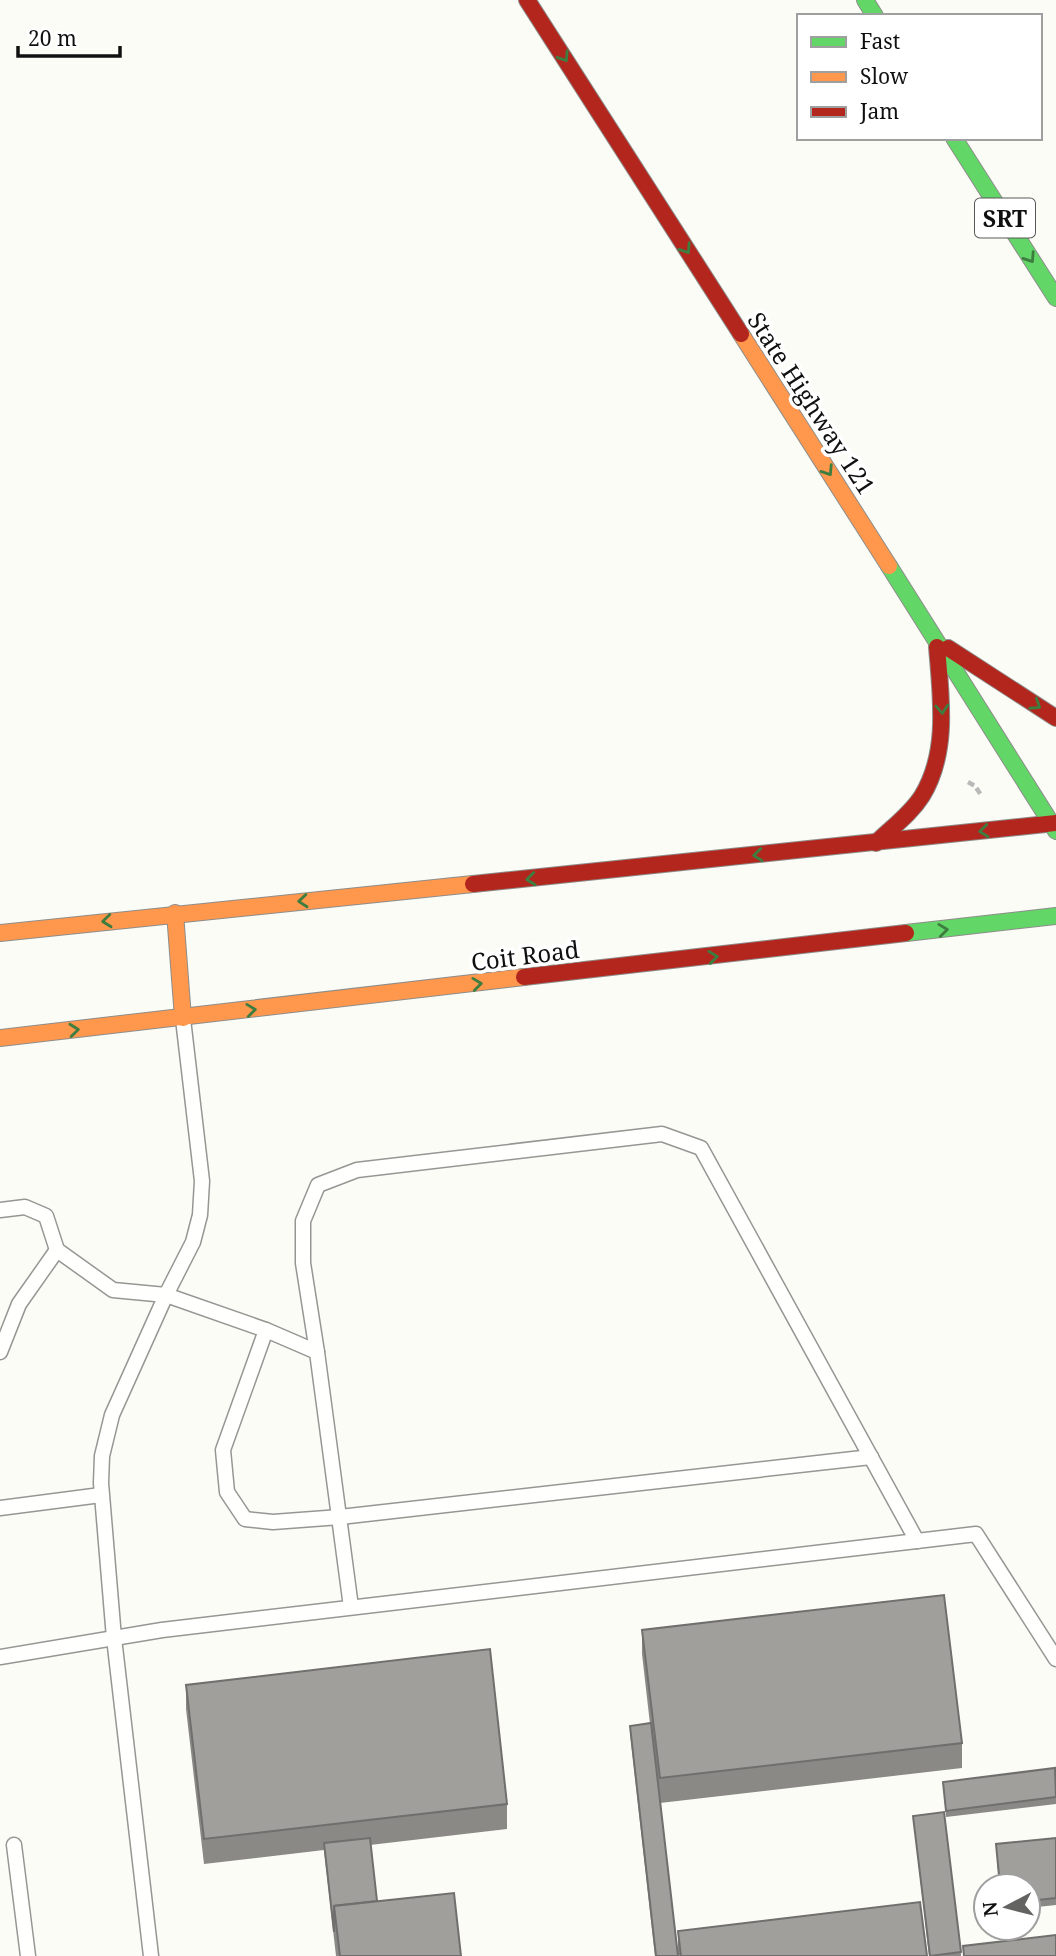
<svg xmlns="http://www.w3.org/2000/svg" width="1056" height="1956" viewBox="0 0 1056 1956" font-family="'Noto Serif',serif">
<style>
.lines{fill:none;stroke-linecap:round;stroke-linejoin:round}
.lane-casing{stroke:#969694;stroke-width:17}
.fast-casing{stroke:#8d8d8b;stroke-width:18}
.slow-casing{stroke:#8d8d8b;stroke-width:18}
.jam-casing{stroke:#8d8d8b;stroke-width:18}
.path{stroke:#b9b9b8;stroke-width:4.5;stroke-dasharray:7 3.5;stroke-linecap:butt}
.lane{stroke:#fffffe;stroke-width:14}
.fast{stroke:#63d668;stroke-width:16}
.slow{stroke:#ff974d;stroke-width:16}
.jam{stroke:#b3261e;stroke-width:16}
.wall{fill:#8a8986}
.building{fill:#a09f9c;stroke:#706f6d;stroke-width:2}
.oneway{stroke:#3e7d40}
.labels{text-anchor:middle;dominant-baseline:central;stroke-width:7;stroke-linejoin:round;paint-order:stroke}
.shield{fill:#fff;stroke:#585858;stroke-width:2}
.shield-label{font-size:23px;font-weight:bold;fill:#101010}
.street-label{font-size:24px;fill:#101010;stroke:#fff}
</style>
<rect width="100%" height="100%" fill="#fcfcf7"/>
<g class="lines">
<defs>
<g id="lane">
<path d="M0 1210 25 1207 46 1216 57 1250 113 1290 166 1295 266 1330 317 1352 351 1607"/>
<path d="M266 1330 223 1450 227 1492 245 1519 273 1522 340 1517 871 1457"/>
<path d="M0 1352 19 1304 57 1250"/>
<path d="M317 1352 303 1263V1221L318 1185 357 1170 662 1134 701 1148 917 1541"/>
<path d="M0 1508 101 1495"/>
<path d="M0 1657 162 1630 976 1534 1056 1659"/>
<path d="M14 1845 28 1956"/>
<path d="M151 1956 114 1638 101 1483 102 1456 112 1415 166 1295 193 1242 200 1215 202 1181 183 1019"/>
</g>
<g id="fast">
<path d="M865 0 875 16"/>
<path d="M954 138 1056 298"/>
<path d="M889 566 1056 831"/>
<path d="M906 933 1056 916"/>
</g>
<g id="slow">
<path d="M741 334 889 566"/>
<path d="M175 913 183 1018"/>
<path d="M0 933 473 884"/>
<path d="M0 1038 524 977"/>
</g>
<g id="jam">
<path d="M527 0 741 334"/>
<path d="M948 648 1056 718"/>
<path d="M876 843C891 828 910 815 922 796 949 752 941 697 937 647"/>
<path d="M473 884 1056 823"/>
<path d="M524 977 906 933"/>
</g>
</defs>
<!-- lane casing -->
<use href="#lane" class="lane-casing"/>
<!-- fast casing -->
<use href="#fast" class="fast-casing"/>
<!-- slow casing -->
<use href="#slow" class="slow-casing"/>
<!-- jam casing -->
<use href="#jam" class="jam-casing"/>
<!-- path -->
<path class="path" d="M968 782 975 786 981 795"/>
<!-- lane -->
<use href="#lane" class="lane"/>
<!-- fast -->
<use href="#fast" class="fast"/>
<!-- slow -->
<use href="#slow" class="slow"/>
<!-- jam -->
<use href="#jam" class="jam"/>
</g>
<!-- wall -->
<g class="wall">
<path d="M642 1630 962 1743V1768L660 1803 678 1956H655L630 1733V1726L650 1724 642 1654Z"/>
<path d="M186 1685 507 1804V1829L370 1845 377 1901 461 1956H336L324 1850 204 1864 186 1709Z"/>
<path d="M1056 1779V1804L946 1817 943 1782Z"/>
<path d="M913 1816 961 1952V1956H929Z"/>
<path d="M1056 1838V1905L1028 1908V1886H999L996 1844Z"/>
<path d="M678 1931 927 1956H678Z"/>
</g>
<!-- building -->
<g class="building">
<path d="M944 1595 962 1743 660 1778 642 1630Z"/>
<path d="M490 1649 507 1804 204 1839 186 1685Z"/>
<path d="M651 1723 678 1956H656L630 1726Z"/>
<path d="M1055 1768 1056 1797 946 1811 943 1782Z"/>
<path d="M944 1812 961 1952 930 1956 913 1816Z"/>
<path d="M370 1838 377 1901 334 1906V1932L324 1843Z"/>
<path d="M1056 1838V1898L1028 1901V1886H1000L996 1844Z"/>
<path d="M454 1893 461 1956H340L334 1906Z"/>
<path d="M920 1902 927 1956H681L678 1931Z"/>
<path d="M1056 1935V1956H964L963 1946Z"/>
</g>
<!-- one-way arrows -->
<defs><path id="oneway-chevron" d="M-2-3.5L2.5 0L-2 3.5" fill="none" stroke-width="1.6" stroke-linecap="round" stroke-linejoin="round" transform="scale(1.75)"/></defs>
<g class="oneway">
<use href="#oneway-chevron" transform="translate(564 57) rotate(57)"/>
<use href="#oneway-chevron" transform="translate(686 249) rotate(57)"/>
<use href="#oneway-chevron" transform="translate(1030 258) rotate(57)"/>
<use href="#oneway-chevron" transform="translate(828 471) rotate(57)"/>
<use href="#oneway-chevron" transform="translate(1036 705) rotate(33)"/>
<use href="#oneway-chevron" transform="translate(942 709) rotate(86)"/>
<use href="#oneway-chevron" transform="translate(984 831) rotate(174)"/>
<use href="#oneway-chevron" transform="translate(758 855) rotate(174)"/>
<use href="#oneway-chevron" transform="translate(531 879) rotate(174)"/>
<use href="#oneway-chevron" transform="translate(303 901) rotate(175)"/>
<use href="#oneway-chevron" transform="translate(107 921) rotate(174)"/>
<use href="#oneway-chevron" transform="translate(943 930) rotate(-7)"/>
<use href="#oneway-chevron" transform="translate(713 957) rotate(-7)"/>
<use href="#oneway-chevron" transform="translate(477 984) rotate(-7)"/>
<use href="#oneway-chevron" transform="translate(251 1010) rotate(-7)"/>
<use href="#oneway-chevron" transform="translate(74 1030) rotate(-6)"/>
</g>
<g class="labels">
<!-- shield labels -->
<rect class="shield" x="975" y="198.5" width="60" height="39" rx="5"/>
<g class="shield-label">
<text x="1005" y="218">SRT</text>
</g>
<!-- street labels -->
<g class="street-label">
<text transform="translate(812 403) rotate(57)">State Highway 121</text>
<text transform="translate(525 955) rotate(-7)">Coit Road</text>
</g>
</g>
<!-- legend -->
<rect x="797" y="14" width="245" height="126" fill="#ffffff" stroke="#9f9f9f" stroke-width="2"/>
<rect x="811" y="37" width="35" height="10" fill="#63d668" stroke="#9f9f9f" stroke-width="2"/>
<text x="860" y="49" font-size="21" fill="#101010">Fast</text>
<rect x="811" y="72" width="35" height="10" fill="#ff974d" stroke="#9f9f9f" stroke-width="2"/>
<text x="860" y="84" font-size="21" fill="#101010">Slow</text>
<rect x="811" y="107" width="35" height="10" fill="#b3261e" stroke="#9f9f9f" stroke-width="2"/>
<text x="860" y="119" font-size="21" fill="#101010">Jam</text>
<!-- north arrow -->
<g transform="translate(1007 1907) rotate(263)"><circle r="33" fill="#ffffff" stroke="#9f9f9f" stroke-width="2"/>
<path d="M0-5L12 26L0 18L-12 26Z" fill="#636361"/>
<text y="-10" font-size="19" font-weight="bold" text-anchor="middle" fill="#101010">N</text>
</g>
<!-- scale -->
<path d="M18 46v10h102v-10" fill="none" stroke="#101010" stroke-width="3.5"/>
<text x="28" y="46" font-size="21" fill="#101010" stroke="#ffffff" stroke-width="5" paint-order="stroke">20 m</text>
</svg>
